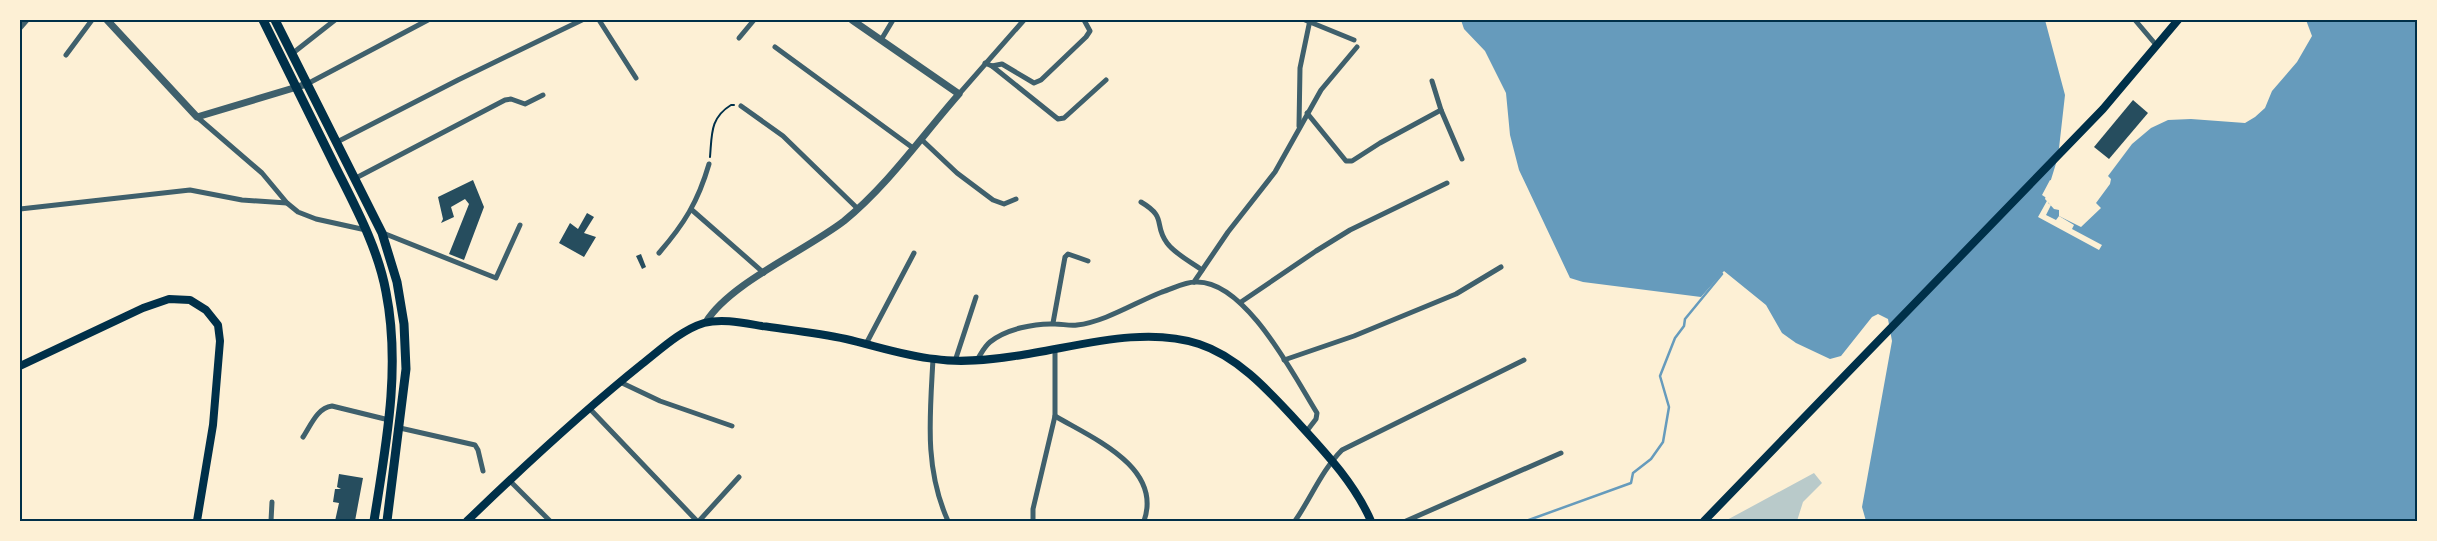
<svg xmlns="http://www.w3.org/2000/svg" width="2437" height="541" viewBox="0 0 2437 541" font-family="Roboto,sans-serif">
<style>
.green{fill:#b9caca}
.water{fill:#669bbc}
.pier{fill:#fdf0d5}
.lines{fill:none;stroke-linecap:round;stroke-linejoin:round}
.stream{stroke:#669bbc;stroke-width:2.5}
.building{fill:#264d5e}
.path{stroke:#003049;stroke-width:2}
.minor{stroke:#3f606c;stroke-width:5}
.tertiary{stroke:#3f606c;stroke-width:7}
.secondary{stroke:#003049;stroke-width:8}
.primary{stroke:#003049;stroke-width:9}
.neatline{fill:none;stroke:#003049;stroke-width:2}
</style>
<rect width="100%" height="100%" fill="#fdf0d5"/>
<!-- green -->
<path class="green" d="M1814 473 1822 483 1803 502 1797 521H1725Z"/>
<!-- water -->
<path class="water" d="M1461 20H2045L2065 95 2058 157 2045 199 2054 209 2059 210V216L2081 227 2101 208 2096 203 2110 184 2111 179 2108 176 2132 144 2151 128 2168 120 2191 119 2245 123 2255 117 2265 108 2272 91 2297 62 2312 36 2306 20H2417V521H1866L1862 507 1892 341 1888 319 1878 314 1872 317 1841 356 1830 359 1796 343 1782 333 1766 305 1724 271 1701 297 1583 282 1570 278 1519 170 1510 135 1506 93 1485 51 1464 29Z"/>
<!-- pier -->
<path class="pier" d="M2050 180 2053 181 2048 203 2051 205 2046 215 2056 220 2059 216 2074 225 2072 229 2102 245 2099 250 2038 217 2048 199 2042 195Z"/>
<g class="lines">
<!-- stream -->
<path class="stream" d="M1526 521 1631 483 1633 473 1651 459 1663 442 1669 407 1660 376 1675 338 1684 326 1685 319 1722 274"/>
</g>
<!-- building -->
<g class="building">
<path d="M2133 100 2148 113 2109 159 2094 147Z"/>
<path d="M473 180 484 207 464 260 449 254 469 204 465 199 451 207 454 217 441 223 443 219 438 197Z"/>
<path d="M587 213 594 217 584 233 596 237 584 257 559 243 570 223 578 229Z"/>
<path d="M641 254 646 267 642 269 636 256Z"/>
<path d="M339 474 363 478 355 521H335L339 503 333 502 335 489H341L337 487Z"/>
</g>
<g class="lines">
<!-- path -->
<path class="path" d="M710 157C712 134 710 118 731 105H734"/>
<!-- minor -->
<g class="minor">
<path d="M599 20 636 78"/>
<path d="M1305 20 1354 40"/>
<path d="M2135 20 2157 46"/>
<path d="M20 28 27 20"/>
<path d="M739 38 754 20"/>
<path d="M881 40 893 20"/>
<path d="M775 47 913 148"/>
<path d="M293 53 335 20"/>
<path d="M66 55 92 20"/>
<path d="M985 63 992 66 1002 64 1034 83 1041 80 1086 37 1090 31 1084 20"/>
<path d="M992 66 1058 119 1064 118 1106 80"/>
<path d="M1432 81 1441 110 1462 159"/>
<path d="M307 84 428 20"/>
<path d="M959 94 1024 20"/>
<path d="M741 106 783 136 858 209"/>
<path d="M1307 113 1346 161H1352L1380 143 1441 110"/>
<path d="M197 117 262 173 287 203 298 212 316 219 366 230"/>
<path d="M1299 126 1300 68 1310 20"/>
<path d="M921 139 957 173 993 200 1004 204 1016 199"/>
<path d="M337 142 458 80 582 20"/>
<path d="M354 179 505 100 511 99 525 104 543 95"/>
<path d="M1141 202C1168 218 1153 224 1167 243 1175 254 1191 262 1202 270"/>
<path d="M20 209 190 190 242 200 287 203"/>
<path d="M692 210 764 273"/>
<path d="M383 233 496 278 520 225"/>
<path d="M659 253C684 224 698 202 709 164"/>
<path d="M1194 282 1228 232 1275 172 1321 90 1357 47"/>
<path d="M1241 302 1316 251 1350 230 1447 183"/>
<path d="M1053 323 1065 257 1068 254 1088 261"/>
<path d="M866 344 914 253"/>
<path d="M933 359C930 416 924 468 948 521"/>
<path d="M977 360C981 354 984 347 990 342 1006 329 1035 323 1055 324 1062 324 1070 326 1077 325 1105 322 1136 302 1162 292 1172 289 1185 282 1195 282 1245 279 1294 376 1317 413L1316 419 1306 432"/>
<path d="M1284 360 1354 336 1456 294 1501 267"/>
<path d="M955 361 976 297"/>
<path d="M620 382 660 401 732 426"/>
<path d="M590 409 697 521"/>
<path d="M1055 416C1092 438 1163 467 1144 521"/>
<path d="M400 428 475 445 478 450 483 471"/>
<path d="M303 437C311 425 317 408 332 406L389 420"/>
<path d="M509 480 550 521"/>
<path d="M271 521 272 502"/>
<path d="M699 521 739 477"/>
<path d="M1033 521V509L1055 416V351"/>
<path d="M1295 521C1311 498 1322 470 1342 450L1524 360"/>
<path d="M1406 521 1561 453"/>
</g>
<!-- tertiary -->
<g class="tertiary">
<path d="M107 20 197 117 307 84"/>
<path d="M706 322C730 283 805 251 844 221 888 185 922 136 959 94L852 20"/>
</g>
<!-- secondary -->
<g class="secondary">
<path d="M20 366 143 308 169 299 190 300 206 310 218 325 220 341 213 425 197 521"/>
<path d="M467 521C523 467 581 413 642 364 660 350 681 330 704 323 722 318 744 323 762 326 790 330 819 333 846 339 876 346 905 356 935 359 961 363 988 360 1015 356 1073 348 1142 325 1199 344 1236 356 1266 388 1291 415 1321 448 1353 480 1371 521"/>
<path d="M1704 521 2103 109 2178 20"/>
</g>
<!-- primary -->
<g class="primary">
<path d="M263 20C287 68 311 117 335 166 355 206 378 248 386 292 401 368 386 445 374 521"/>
<path d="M275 20 382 233 397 282 404 324 406 369 387 521"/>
</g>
</g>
<!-- border -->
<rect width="2437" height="541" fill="none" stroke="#fdf0d5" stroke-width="42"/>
<rect x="21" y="21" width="2395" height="499" class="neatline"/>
</svg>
